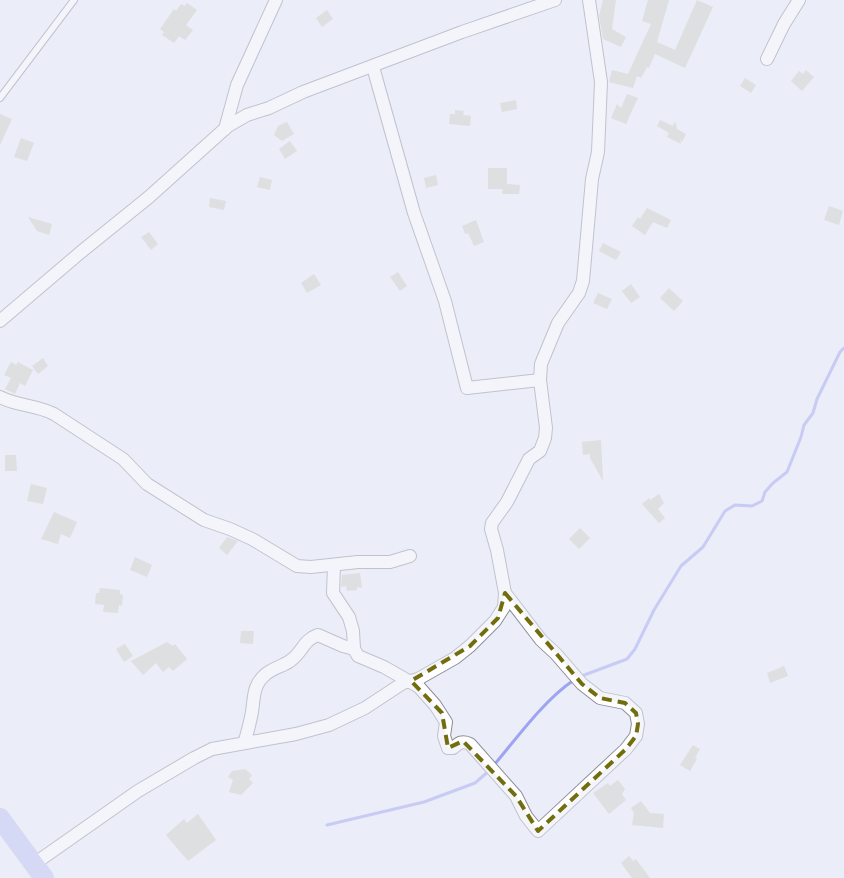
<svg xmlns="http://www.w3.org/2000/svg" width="844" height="878" viewBox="0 0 844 878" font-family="'Archivo Narrow',sans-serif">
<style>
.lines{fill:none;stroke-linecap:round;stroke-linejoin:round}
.stream{stroke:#9da4f1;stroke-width:3}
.building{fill:#cfcfc4}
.service-casing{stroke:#8c8e99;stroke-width:8}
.minor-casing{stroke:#8c8e99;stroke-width:14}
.primary-casing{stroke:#cbcbcc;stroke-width:20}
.service{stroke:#fff;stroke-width:6}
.minor{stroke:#fff;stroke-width:12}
.primary{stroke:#bcc0f3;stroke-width:19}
.marked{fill:none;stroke:#726e0e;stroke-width:4;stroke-dasharray:10 6;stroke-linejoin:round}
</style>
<rect width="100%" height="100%" fill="#ebedf8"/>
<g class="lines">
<!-- stream -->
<g class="stream">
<path d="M579 677 627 659 635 649 654 610 681 566 703 547 725 511 735 505 752 506 762 501 765 492 773 483 787 472 801 437 804 425 813 413 817 399 840 352 844 348"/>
<path d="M494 765C517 738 544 700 574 680"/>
<path d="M327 825 424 802 475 783 490 770"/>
</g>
</g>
<!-- building -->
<g class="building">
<path d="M603 0H616L612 29 626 37 621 47 603 39 599 16Z"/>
<path d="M648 0H669L657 42 675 50 697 0 713 7 685 68 655 54 649 68 647 67 641 78 637 76 633 88 609 82 612 70 628 74 639 50 651 24 642 21Z"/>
<path d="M187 3 197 10 186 25 193 30 185 40 179 36 174 43 162 35 164 32 160 29 174 9 176 11 181 4 185 6Z"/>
<path d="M327 10 333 19 322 27 316 18Z"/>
<path d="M806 70 814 77 802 91 791 81 799 71 803 74Z"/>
<path d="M745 78 756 85 751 93 740 86Z"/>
<path d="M627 94 638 98 629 117 628 116 629 118 626 124 611 118 617 104 621 108Z"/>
<path d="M516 100 517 109 502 112 500 103Z"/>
<path d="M455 110 464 111 463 115 471 116 470 126 449 124 450 114H455Z"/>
<path d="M0 114 12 119 0 145Z"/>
<path d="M660 120 673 126 675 121 677 129 686 134 682 142 680 140 681 144 667 137 669 133 657 126Z"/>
<path d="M287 122 294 134 282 141 274 135 278 126Z"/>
<path d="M21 138 34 143 27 161 14 157Z"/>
<path d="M290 141 297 151 285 159 279 149Z"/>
<path d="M488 168H507V184L520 185 519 194H502L503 189H488Z"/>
<path d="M436 175 438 185 426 188 424 178Z"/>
<path d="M260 177 272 180 270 190 257 187Z"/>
<path d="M210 198 226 201 224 210 209 207Z"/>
<path d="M829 206 843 211 839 225 824 220Z"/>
<path d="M647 208 671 220 667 228 653 222 645 235 632 226 638 217 640 219Z"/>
<path d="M28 217 52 224 49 235 37 231Z"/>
<path d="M476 220 484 242 474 246 468 233 465 234 462 226Z"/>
<path d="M149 232 158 244 151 250 141 237Z"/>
<path d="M603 243 621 252 616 260 599 251Z"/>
<path d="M398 272 407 286 400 291 390 277Z"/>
<path d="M314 274 321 285 307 293 301 283Z"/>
<path d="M631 284 640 297 631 303 622 291Z"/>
<path d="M669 288 683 301 674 311 660 298Z"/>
<path d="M598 293 612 299 607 309 593 303Z"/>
<path d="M43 358 48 366 38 374 32 366Z"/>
<path d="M11 362 16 365 18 362 33 370 25 386 20 383 15 394 5 389 11 378 4 375Z"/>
<path d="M601 440 603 481 590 458V454L583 455 582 442Z"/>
<path d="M5 455H16L17 471H5Z"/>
<path d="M31 484 47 488 43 504 27 501Z"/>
<path d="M659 494 664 503 658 509 665 518 659 523 642 504 649 498 650 500Z"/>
<path d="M54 512 77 522 70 538 61 534 58 544 41 539Z"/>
<path d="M580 528 590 538 579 549 569 539Z"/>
<path d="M227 537 238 541 227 555 219 548Z"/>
<path d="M135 557 152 565 147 577 130 570Z"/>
<path d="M360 573 362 588 357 587V590L347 591 346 586 341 587 342 575Z"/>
<path d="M100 588 120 590V594L123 595 122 606 119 605 118 613 103 612 104 605 95 604 96 593H99Z"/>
<path d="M241 631H254L253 644 240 643Z"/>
<path d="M167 642 173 646 175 644 187 659 173 671 169 667 163 672 156 663 143 675 131 661Z"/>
<path d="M125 644 133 656 124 662 116 649Z"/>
<path d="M784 666 788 676 770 683 767 673Z"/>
<path d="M693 745 700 749 695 758 697 759 690 771 680 765Z"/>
<path d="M245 769 252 775 249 779 253 783 241 795 229 792 233 780 228 777 232 771Z"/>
<path d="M618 780 625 789 622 794 626 800 609 814 593 793 608 783 610 786Z"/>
<path d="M641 801 650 813 664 814 663 828 632 825 634 813 631 808Z"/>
<path d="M198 814 216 840 188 861 166 835 184 819 187 823Z"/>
<path d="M629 856 633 861 636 859 650 878H632L621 863Z"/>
</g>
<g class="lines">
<defs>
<path id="service" d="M0 98 74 0"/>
<g id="minor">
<path d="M767 59 784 24 799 0"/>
<path d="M373 67 414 213 445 301 467 388 540 380"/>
<path d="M225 129 237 85 276 0"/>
<path d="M0 321 81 252 149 197 228 126 247 115 269 108 303 92 462 32 555 0"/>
<path d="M0 397C17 406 37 405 54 414L123 459 147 484 204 520 230 529 252 539 297 566 311 567 358 562H390L410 556"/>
<path d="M334 565 333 593 349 617 353 631 354 649 358 656 384 667 419 687 435 705 446 722 444 736 448 748H453C459 743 462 740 470 744L516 796 526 816 538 831 626 749 636 736 638 724 636 713 625 703 600 698 582 684 556 654 541 640 505 593"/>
<path d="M244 743C247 735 249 726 251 717 255 700 251 686 266 674 273 668 283 666 290 661 303 652 303 640 318 635L343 646 354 649"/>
<path d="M34 864 138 791 194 758 212 749 296 734 329 725 365 708 403 683 418 679 455 658 470 646 495 621 504 607 505 593 497 550 491 529 492 523 507 502 529 459 540 451 545 438 546 428 540 380 541 364 558 323 579 293 583 281 592 179 598 152 601 82 589 0"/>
</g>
<path id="primary" d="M0 818 44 878"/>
</defs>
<!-- service casing -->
<use href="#service" class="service-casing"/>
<!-- minor casing -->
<use href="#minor" class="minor-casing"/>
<!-- primary casing -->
<use href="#primary" class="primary-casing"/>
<!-- service -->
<use href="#service" class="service"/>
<!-- minor -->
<use href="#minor" class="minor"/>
<!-- primary -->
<use href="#primary" class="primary"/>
</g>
<!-- marked area -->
<path d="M0 0H844V878H0ZM505 593 582 684 600 698 625 703 636 713 638 724 636 736 626 749 538 831 516 796 463 741 448 748 442 713 411 681 470 646 498 618Z" fill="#ebedf8" fill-opacity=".55" fill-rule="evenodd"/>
<path class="marked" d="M505 593 582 684 600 698 625 703 636 713 638 724 636 736 626 749 538 831 516 796 463 741 448 748 442 713 411 681 470 646 498 618Z"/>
</svg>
